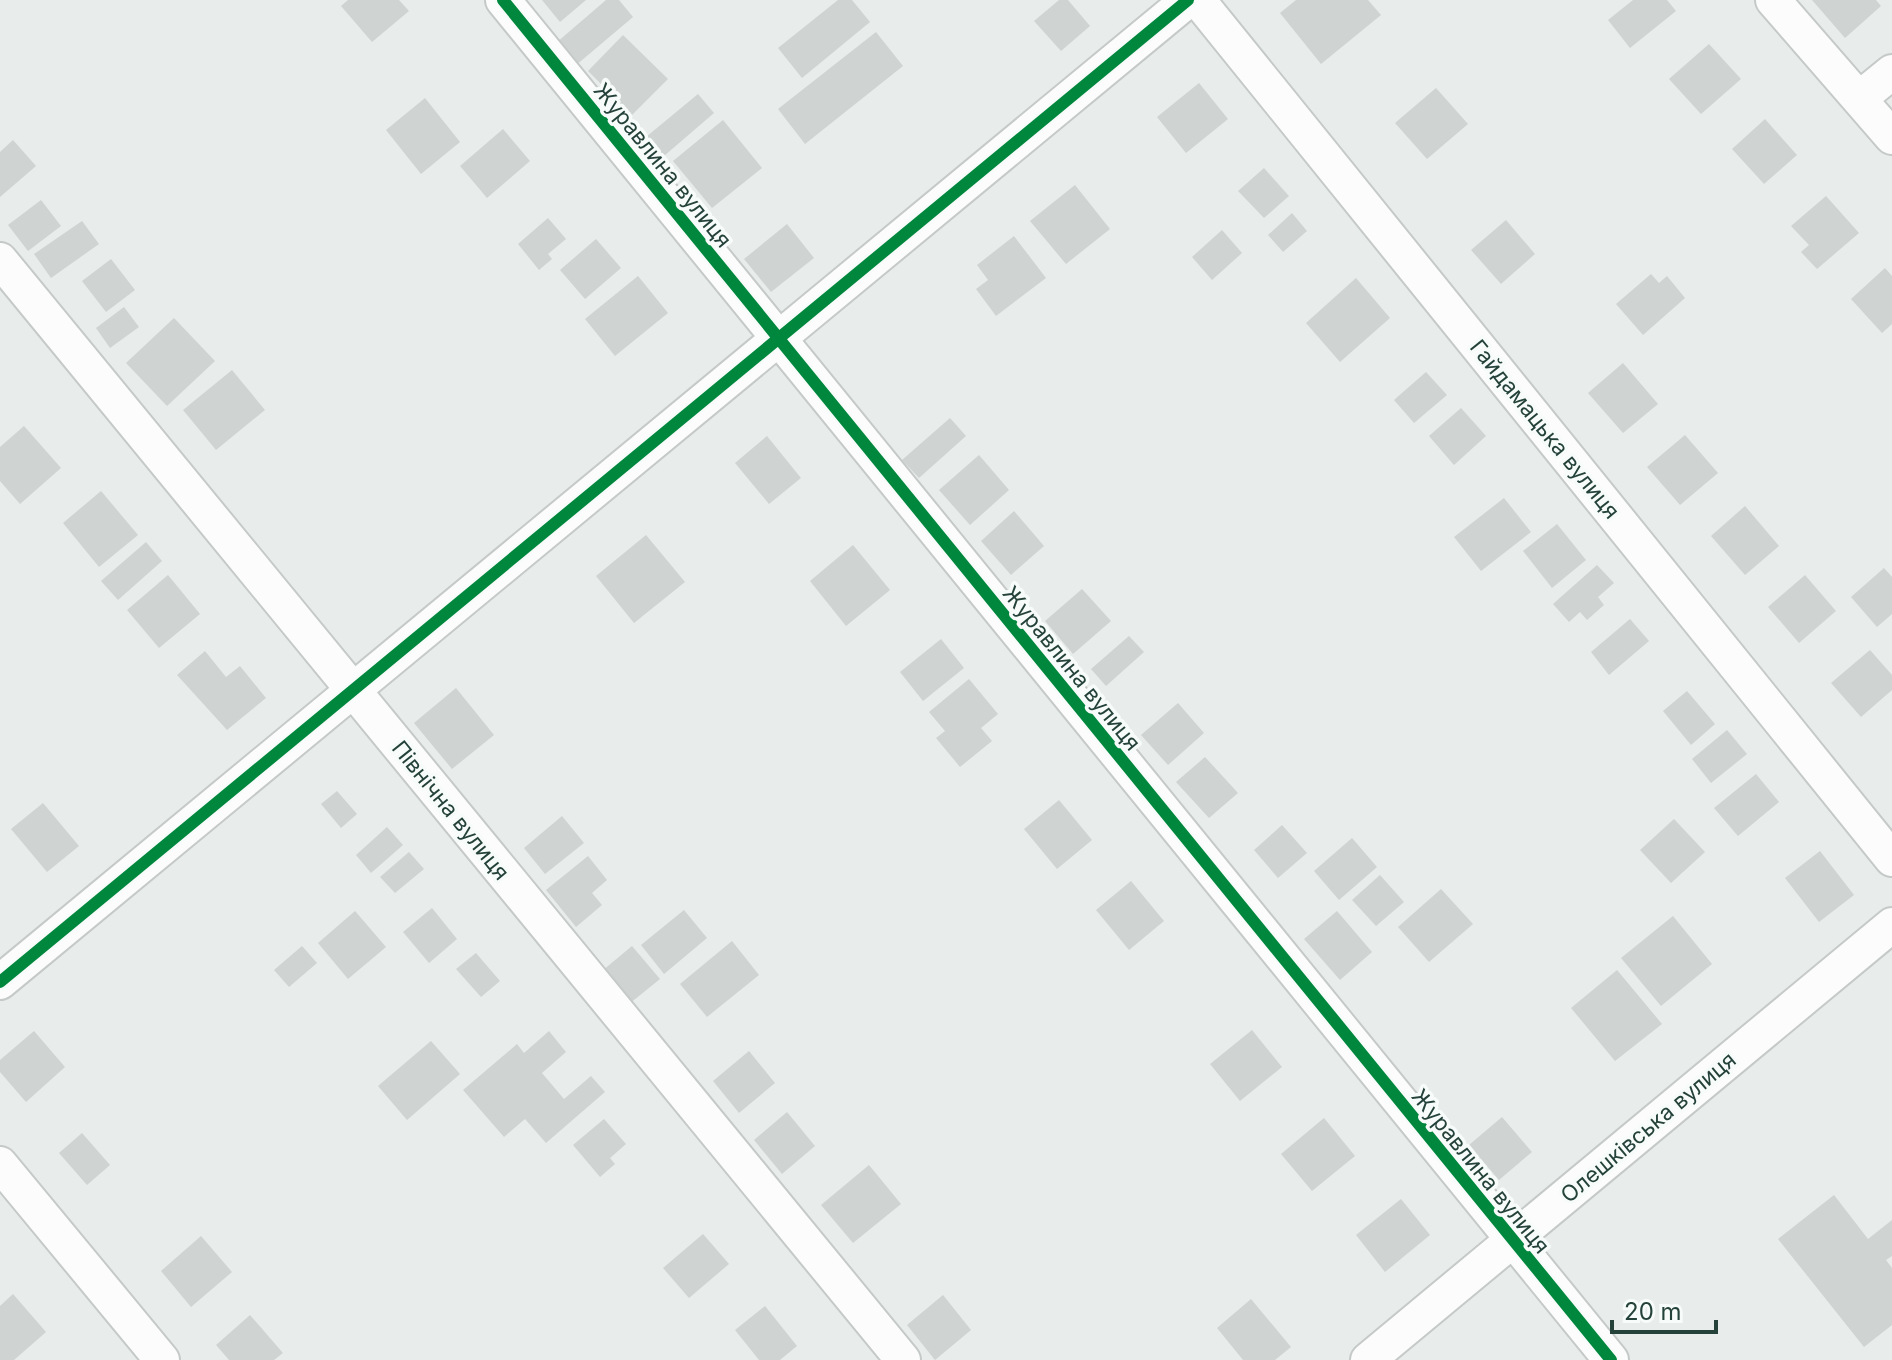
<svg xmlns="http://www.w3.org/2000/svg" width="1892" height="1360" viewBox="0 0 1892 1360" font-family="Inter,sans-serif">
<style>
.building{fill:#cfd4d2}
.lines{fill:none;stroke-linecap:round;stroke-linejoin:round}
.minor-casing{stroke:#c5cac8;stroke-width:38}
.minor{stroke:#fcfcfc;stroke-width:34}
.cycleway-casing{stroke:#f7fbf9;stroke-width:17}
.cycleway{stroke:#00873e;stroke-width:12}
.labels{text-anchor:middle;dominant-baseline:central;stroke-width:7;stroke-linejoin:round;paint-order:stroke}
.street-label{font-size:22px;fill:#24423a;stroke:#f7fbf9}
</style>
<rect width="100%" height="100%" fill="#e8edeb"/>
<!-- building -->
<g class="building">
<path d="M348 0H399L409 11 372 42 341 6Z"/>
<path d="M542 0H586L560 22Z"/>
<path d="M606 0H619L633 17 575 66 556 43Z"/>
<path d="M838 0H852L870 22 802 78 778 48Z"/>
<path d="M1059 0H1068L1090 26 1061 51 1034 21Z"/>
<path d="M1296 0H1368L1381 15 1321 64 1280 13Z"/>
<path d="M1633 0H1667L1676 11 1630 48 1608 20Z"/>
<path d="M1812 0H1876L1881 6 1845 38Z"/>
<path d="M876 32 903 66 805 144 778 109Z"/>
<path d="M623 35 668 79 632 115 588 71Z"/>
<path d="M1709 44 1741 79 1701 114 1669 79Z"/>
<path d="M1199 83 1228 119 1186 153 1157 117Z"/>
<path d="M1436 88 1468 124 1427 159 1395 123Z"/>
<path d="M698 94 714 113 657 162 640 142Z"/>
<path d="M425 98 460 142 421 174 386 130Z"/>
<path d="M1765 119 1797 155 1764 184 1732 149Z"/>
<path d="M723 120 762 168 712 208 673 161Z"/>
<path d="M503 129 530 161 487 198 460 166Z"/>
<path d="M13 140 36 166 0 197V152Z"/>
<path d="M1264 168 1289 196 1264 218 1238 191Z"/>
<path d="M1075 185 1110 229 1066 264 1030 221Z"/>
<path d="M1826 196 1859 233 1817 269 1801 252 1809 245 1791 226Z"/>
<path d="M41 200 61 226 28 251 8 225Z"/>
<path d="M1292 213 1307 231 1283 252 1268 235Z"/>
<path d="M548 218 566 239 548 254 552 259 539 270 518 244Z"/>
<path d="M1506 220 1535 254 1501 284 1471 250Z"/>
<path d="M82 221 99 244 51 278 34 254Z"/>
<path d="M787 224 814 258 771 292 744 259Z"/>
<path d="M1222 230 1242 253 1212 280 1192 257Z"/>
<path d="M1014 236 1046 278 996 316 976 289 988 280 977 265Z"/>
<path d="M596 239 621 268 585 299 560 270Z"/>
<path d="M111 259 135 290 106 312 82 281Z"/>
<path d="M1885 268 1892 276V324L1882 333 1851 299Z"/>
<path d="M1651 274 1659 283 1667 276 1685 298 1643 335 1616 304Z"/>
<path d="M638 276 668 313 615 356 585 319Z"/>
<path d="M1356 278 1390 318 1340 362 1306 323Z"/>
<path d="M124 307 139 327 110 348 96 328Z"/>
<path d="M174 318 215 361 167 406 126 363Z"/>
<path d="M1623 363 1658 404 1623 433 1588 393Z"/>
<path d="M232 370 265 410 216 450 183 410Z"/>
<path d="M1426 372 1447 395 1414 423 1394 400Z"/>
<path d="M1461 408 1486 436 1454 465 1429 436Z"/>
<path d="M950 418 966 436 919 478 902 460Z"/>
<path d="M24 426 61 468 20 504 0 481V447Z"/>
<path d="M1685 435 1718 473 1680 505 1647 467Z"/>
<path d="M767 436 801 478 769 504 735 463Z"/>
<path d="M979 455 1009 490 970 525 939 490Z"/>
<path d="M101 491 138 535 99 567 63 523Z"/>
<path d="M1504 498 1531 532 1481 571 1454 537Z"/>
<path d="M1745 506 1779 546 1745 575 1711 536Z"/>
<path d="M1014 511 1044 546 1011 575 981 541Z"/>
<path d="M1557 524 1586 560 1552 588 1523 551Z"/>
<path d="M646 535 685 582 634 623 596 576Z"/>
<path d="M146 542 162 561 118 600 101 581Z"/>
<path d="M853 545 890 590 846 626 810 581Z"/>
<path d="M1597 565 1614 583 1598 597 1604 605 1587 620 1580 612 1569 622 1553 604Z"/>
<path d="M1884 568 1892 577V614L1877 627 1851 597Z"/>
<path d="M168 575 200 614 159 648 127 610Z"/>
<path d="M1805 575 1836 611 1799 643 1768 607Z"/>
<path d="M1082 589 1111 621 1073 654 1045 621Z"/>
<path d="M1630 619 1649 641 1609 675 1591 652Z"/>
<path d="M1129 636 1144 652 1106 686 1091 669Z"/>
<path d="M941 639 964 668 923 701 900 672Z"/>
<path d="M1870 650 1892 675V690L1861 717 1831 683Z"/>
<path d="M205 651 226 677 240 666 266 698 227 730 177 675Z"/>
<path d="M969 679 998 714 981 728 992 741 960 767 936 738 945 731 929 712Z"/>
<path d="M456 688 494 735 452 769 414 723Z"/>
<path d="M1687 691 1715 724 1691 745 1663 711Z"/>
<path d="M1178 703 1204 733 1168 765 1141 735Z"/>
<path d="M1727 730 1747 754 1711 783 1692 759Z"/>
<path d="M1205 757 1238 793 1209 818 1176 782Z"/>
<path d="M1756 774 1779 802 1738 836 1714 808Z"/>
<path d="M337 791 357 814 341 828 321 804Z"/>
<path d="M1059 800 1092 840 1057 869 1024 829Z"/>
<path d="M43 803 79 846 47 872 11 829Z"/>
<path d="M562 816 584 843 545 874 524 848Z"/>
<path d="M1674 819 1705 852 1671 883 1640 850Z"/>
<path d="M1282 825 1307 853 1278 878 1254 850Z"/>
<path d="M387 827 403 845 371 873 356 855Z"/>
<path d="M1352 838 1377 867 1339 900 1314 871Z"/>
<path d="M1820 851 1854 895 1819 922 1785 878Z"/>
<path d="M409 852 424 869 395 893 380 877Z"/>
<path d="M588 856 607 880 592 893 602 905 576 927 546 890Z"/>
<path d="M1380 875 1404 902 1376 926 1352 900Z"/>
<path d="M1131 881 1164 921 1129 950 1096 910Z"/>
<path d="M1441 889 1473 924 1429 962 1398 927Z"/>
<path d="M432 908 457 939 429 963 403 932Z"/>
<path d="M684 910 707 938 664 974 641 945Z"/>
<path d="M355 911 386 947 348 979 318 943Z"/>
<path d="M1337 911 1372 952 1340 980 1304 939Z"/>
<path d="M1673 916 1712 964 1661 1006 1621 958Z"/>
<path d="M732 941 759 975 707 1017 680 984Z"/>
<path d="M302 946 317 963 289 987 274 970Z"/>
<path d="M632 946 660 979 629 1004 602 971Z"/>
<path d="M476 953 500 981 481 997 456 969Z"/>
<path d="M1617 970 1662 1024 1615 1061 1571 1008Z"/>
<path d="M1252 1030 1282 1067 1240 1101 1210 1064Z"/>
<path d="M34 1031 65 1067 26 1102 0 1072V1060Z"/>
<path d="M549 1031 566 1052 542 1073 564 1099 591 1076 605 1092 546 1143 525 1119 504 1137 463 1090 517 1044 524 1053Z"/>
<path d="M431 1041 460 1074 407 1120 378 1086Z"/>
<path d="M749 1051 775 1083 739 1113 713 1081Z"/>
<path d="M787 1112 815 1146 782 1174 754 1140Z"/>
<path d="M1502 1117 1532 1152 1499 1180 1469 1145Z"/>
<path d="M1324 1118 1355 1156 1312 1191 1281 1154Z"/>
<path d="M604 1119 626 1144 610 1158 615 1164 600 1177 573 1145Z"/>
<path d="M82 1133 110 1165 87 1185 59 1153Z"/>
<path d="M869 1165 901 1204 853 1243 821 1205Z"/>
<path d="M1834 1195 1868 1239 1892 1220V1256L1886 1260 1892 1268V1325L1864 1347 1778 1239Z"/>
<path d="M1401 1199 1430 1235 1385 1272 1356 1235Z"/>
<path d="M703 1234 729 1264 689 1298 663 1268Z"/>
<path d="M201 1236 232 1272 191 1307 161 1271Z"/>
<path d="M13 1294 46 1332 14 1360H0V1306Z"/>
<path d="M943 1295 971 1330 935 1360 907 1325Z"/>
<path d="M1251 1299 1291 1347 1275 1360H1243L1217 1328Z"/>
<path d="M765 1306 797 1346 780 1360H759L735 1330Z"/>
<path d="M250 1315 283 1353 274 1360H229L216 1345Z"/>
</g>
<g class="lines">
<defs>
<g id="minor">
<path d="M503 0 1611 1360"/>
<path d="M1198 0 1892 859"/>
<path d="M1773 0 1892 137"/>
<path d="M1860 98 1892 72"/>
<path d="M0 260 903 1360"/>
<path d="M0 982 1188 0"/>
<path d="M0 1164 162 1360"/>
<path d="M1368 1360 1892 925"/>
</g>
</defs>
<!-- minor casing -->
<use href="#minor" class="minor-casing"/>
<!-- minor -->
<use href="#minor" class="minor"/>
<defs>
<g id="cycleway">
<path d="M503 0 1611 1360"/>
<path d="M0 982 1188 0"/>
</g>
</defs>
<!-- cycleway casing -->
<use href="#cycleway" class="cycleway-casing"/>
<!-- cycleway -->
<use href="#cycleway" class="cycleway"/>
</g>
<g class="labels">
<!-- street labels -->
<g class="street-label">
<text transform="translate(663 165) rotate(51)">Журавлина вулиця</text>
<text transform="translate(1545 429) rotate(51)">Гайдамацька вулиця</text>
<text transform="translate(1072 668) rotate(51)">Журавлина вулиця</text>
<text transform="translate(451 810) rotate(51)">Північна вулиця</text>
<text transform="translate(1648 1127) rotate(-40)">Олешківська вулиця</text>
<text transform="translate(1481 1171) rotate(51)">Журавлина вулиця</text>
</g>
</g>
<!-- scale -->
<path d="M1612 1320v12h104v-12" fill="none" stroke="#24423a" stroke-width="4"/>
<text x="1624" y="1320" font-size="24" fill="#24423a" stroke="#f7fbf9" stroke-width="6" paint-order="stroke">20 m</text>
</svg>
